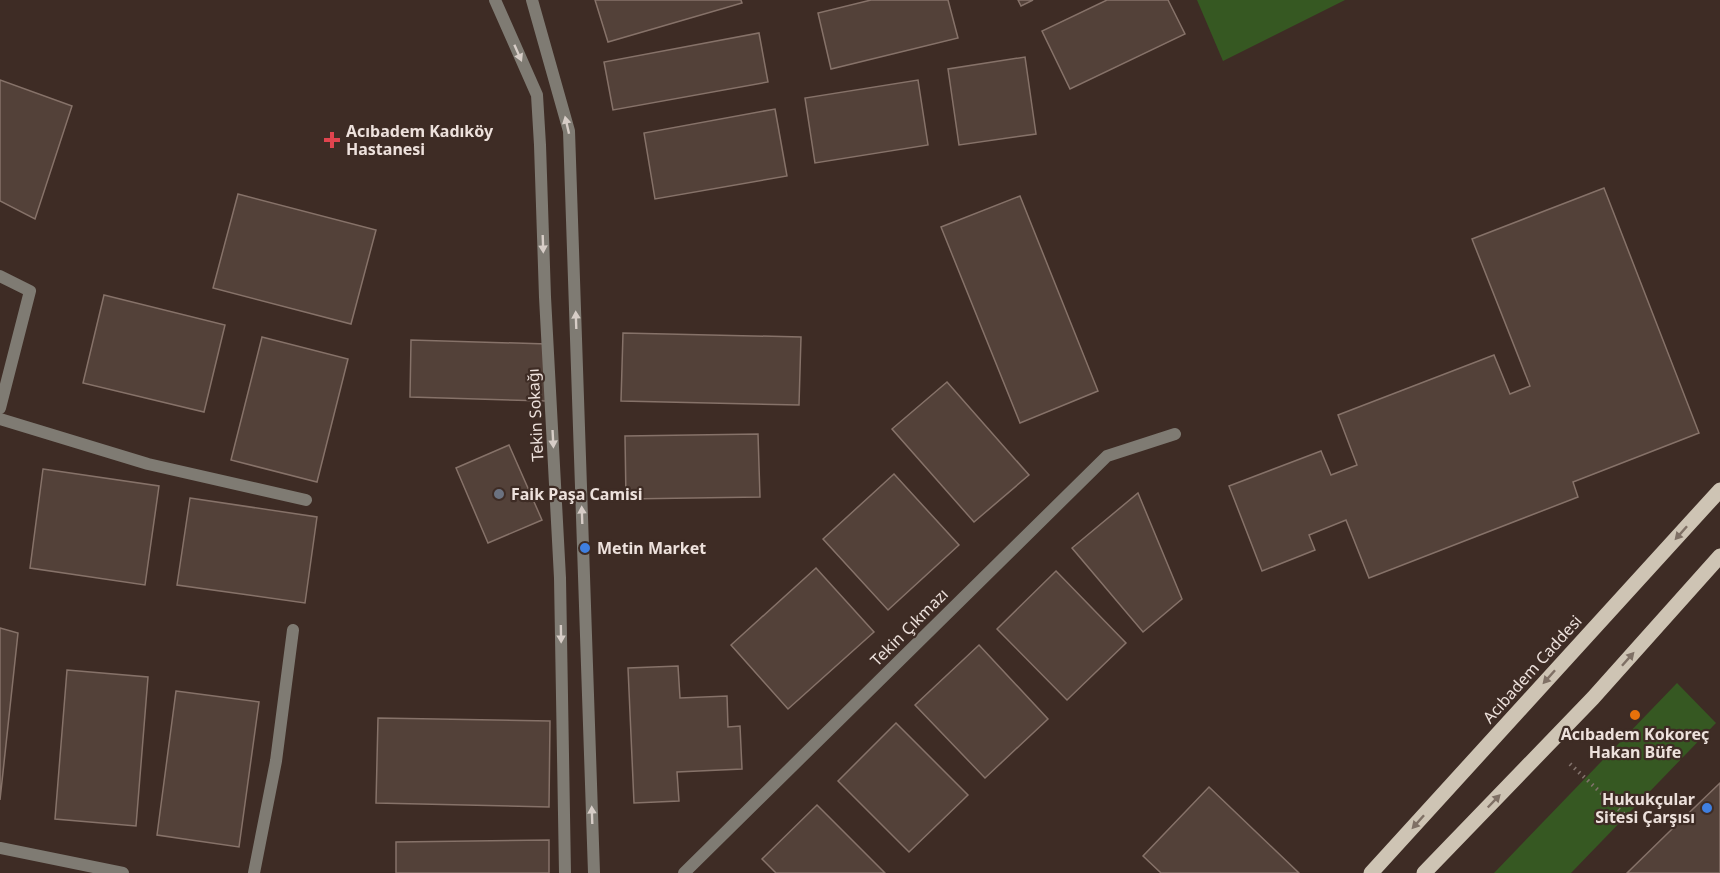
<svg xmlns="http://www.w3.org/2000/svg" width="1720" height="873" viewBox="0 0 1720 873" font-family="'Noto Sans',sans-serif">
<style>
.green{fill:#365822}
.building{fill:#534139;stroke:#867269;stroke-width:1.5}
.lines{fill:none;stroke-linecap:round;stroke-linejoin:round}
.path{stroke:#83736d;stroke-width:4;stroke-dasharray:1.5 4.5;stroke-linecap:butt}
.service{stroke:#7f7b73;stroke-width:12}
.minor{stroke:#7f7b73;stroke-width:12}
.tertiary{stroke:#7f7b73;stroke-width:12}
.primary{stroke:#cec4b4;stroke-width:15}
.oneway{fill:#d7cdc7}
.oneway2{fill:#7f7065}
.health-dot{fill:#e0444e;stroke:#3e2c25;stroke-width:2}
.worship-dot{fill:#6b7280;stroke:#3e2c25;stroke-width:2}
.shop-dot{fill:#3f7fe0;stroke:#3e2c25;stroke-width:2}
.food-dot{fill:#e8710a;stroke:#3e2c25;stroke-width:2}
.labels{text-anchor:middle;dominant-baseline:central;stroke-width:4.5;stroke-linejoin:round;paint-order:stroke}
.poi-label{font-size:16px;font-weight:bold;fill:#ede1dc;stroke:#3e2c25;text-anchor:start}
.street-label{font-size:16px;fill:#ede1dc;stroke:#3e2c25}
</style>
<rect width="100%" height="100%" fill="#3e2c25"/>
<!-- green -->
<g class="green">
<path d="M1197 0H1345L1223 61Z"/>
<path d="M1677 683 1716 723 1571 873H1494Z"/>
</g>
<!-- building -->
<g class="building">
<path d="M595 0H741L742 3 608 42Z"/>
<path d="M871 0H948L958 38 831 69 818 13Z"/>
<path d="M1018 0H1033L1021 6Z"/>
<path d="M1107 0H1168L1185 34 1070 89 1042 31Z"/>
<path d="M759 33 768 82 613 110 604 62Z"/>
<path d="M1025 57 1036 134 959 145 948 69Z"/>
<path d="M0 80 72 106 35 219 0 201Z"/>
<path d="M918 80 928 145 815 163 805 98Z"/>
<path d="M775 109 787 176 655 199 644 133Z"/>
<path d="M1604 188 1699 433 1573 482 1578 497 1369 578 1346 520 1309 535 1315 550 1262 571 1229 486 1321 451 1331 475 1357 465 1338 415 1494 355 1510 394 1530 386 1472 239Z"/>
<path d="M238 194 376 230 351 324 213 288Z"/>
<path d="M1020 196 1098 391 1020 423 941 227Z"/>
<path d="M104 295 225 325 204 412 83 383Z"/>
<path d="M623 333 801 337 799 405 621 401Z"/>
<path d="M262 337 348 359 317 482 231 460Z"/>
<path d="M411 340 547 344 546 401 410 397Z"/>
<path d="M947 382 1029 475 974 522 892 429Z"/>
<path d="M758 434 760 497 626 499 625 436Z"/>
<path d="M509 445 542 520 488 543 456 468Z"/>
<path d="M43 469 159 486 145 585 30 568Z"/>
<path d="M894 474 959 545 888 610 823 539Z"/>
<path d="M1138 493 1182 599 1143 632 1072 548Z"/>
<path d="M190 498 317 517 305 603 177 585Z"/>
<path d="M816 568 874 632 788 709 731 645Z"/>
<path d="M1056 571 1126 643 1067 700 997 629Z"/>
<path d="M0 628 18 633 0 800Z"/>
<path d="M979 645 1048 719 985 778 915 705Z"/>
<path d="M678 666 680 698 727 696 728 727 740 726 742 769 677 772 679 801 634 803 628 668Z"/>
<path d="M67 670 148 677 136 826 55 819Z"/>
<path d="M176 691 259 702 239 847 157 835Z"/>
<path d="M378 718 550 721 549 807 376 803Z"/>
<path d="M896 723 968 795 909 852 838 781Z"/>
<path d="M1720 783V873H1627L1668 833Z"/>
<path d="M1209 787 1299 873H1161L1143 856Z"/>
<path d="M817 805 885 873H776L762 859Z"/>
<path d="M549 840V873H396V842Z"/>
</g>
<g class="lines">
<!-- path -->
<path class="path" d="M1570 764 1626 816"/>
<!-- service -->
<g class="service">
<path d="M0 419 148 464 306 500"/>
<path d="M254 873 276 761 293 630"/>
</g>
<!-- minor -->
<g class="minor">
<path d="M0 276 30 291 0 408"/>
<path d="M0 848 123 873"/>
<path d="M684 873 1107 456 1175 434"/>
</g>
<!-- tertiary -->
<g class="tertiary">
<path d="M495 0 537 95 540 145 545 297 560 578 565 873"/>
<path d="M532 0 569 131 594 873"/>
</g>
<!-- primary -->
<g class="primary">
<path d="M1371 873 1720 490"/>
<path d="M1424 873 1593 698 1720 556"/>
</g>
</g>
<!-- one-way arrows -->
<defs><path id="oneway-solid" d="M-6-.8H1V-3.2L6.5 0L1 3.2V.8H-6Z" transform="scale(1.5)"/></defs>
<g class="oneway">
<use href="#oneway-solid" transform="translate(518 53) rotate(66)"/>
<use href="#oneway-solid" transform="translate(567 125) rotate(-103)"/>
<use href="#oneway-solid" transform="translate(543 244) rotate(88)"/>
<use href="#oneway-solid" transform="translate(576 320) rotate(-92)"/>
<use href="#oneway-solid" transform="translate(553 439) rotate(87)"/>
<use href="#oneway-solid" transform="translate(582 515) rotate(-92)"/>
<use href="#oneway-solid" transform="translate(561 634) rotate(89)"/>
<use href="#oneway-solid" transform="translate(592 815) rotate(-92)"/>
</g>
<g class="oneway2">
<use href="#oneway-solid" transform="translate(1681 533) rotate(132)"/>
<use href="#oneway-solid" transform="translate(1628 659) rotate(-48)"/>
<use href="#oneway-solid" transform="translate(1549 677) rotate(132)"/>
<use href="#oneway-solid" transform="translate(1494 801) rotate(-46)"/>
<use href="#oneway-solid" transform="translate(1418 822) rotate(132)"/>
</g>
<!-- markers -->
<path class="health-dot" d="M329 131h6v6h6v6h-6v6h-6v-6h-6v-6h6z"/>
<circle class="worship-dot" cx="499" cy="494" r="6"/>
<g class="shop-dot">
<circle cx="585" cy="548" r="6"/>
<circle cx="1707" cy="808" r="6"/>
</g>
<circle class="food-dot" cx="1635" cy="715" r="6"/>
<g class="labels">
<!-- poi labels -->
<g class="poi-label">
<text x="346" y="131">Acıbadem Kadıköy<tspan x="346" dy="18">Hastanesi</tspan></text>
<text x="511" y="494">Faik Paşa Camisi</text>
<text x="597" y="548">Metin Market</text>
<text x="1635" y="734" text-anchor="middle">Acıbadem Kokoreç<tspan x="1635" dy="18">Hakan Büfe</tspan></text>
<text x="1695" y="799" text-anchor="end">Hukukçular<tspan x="1695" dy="18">Sitesi Çarşısı</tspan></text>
</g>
<!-- street labels -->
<g class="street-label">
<text transform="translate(535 415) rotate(-93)">Tekin Sokağı</text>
<text transform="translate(909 627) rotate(-45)">Tekin Çıkmazı</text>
<text transform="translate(1532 669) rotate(-48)">Acıbadem Caddesi</text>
</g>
</g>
</svg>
